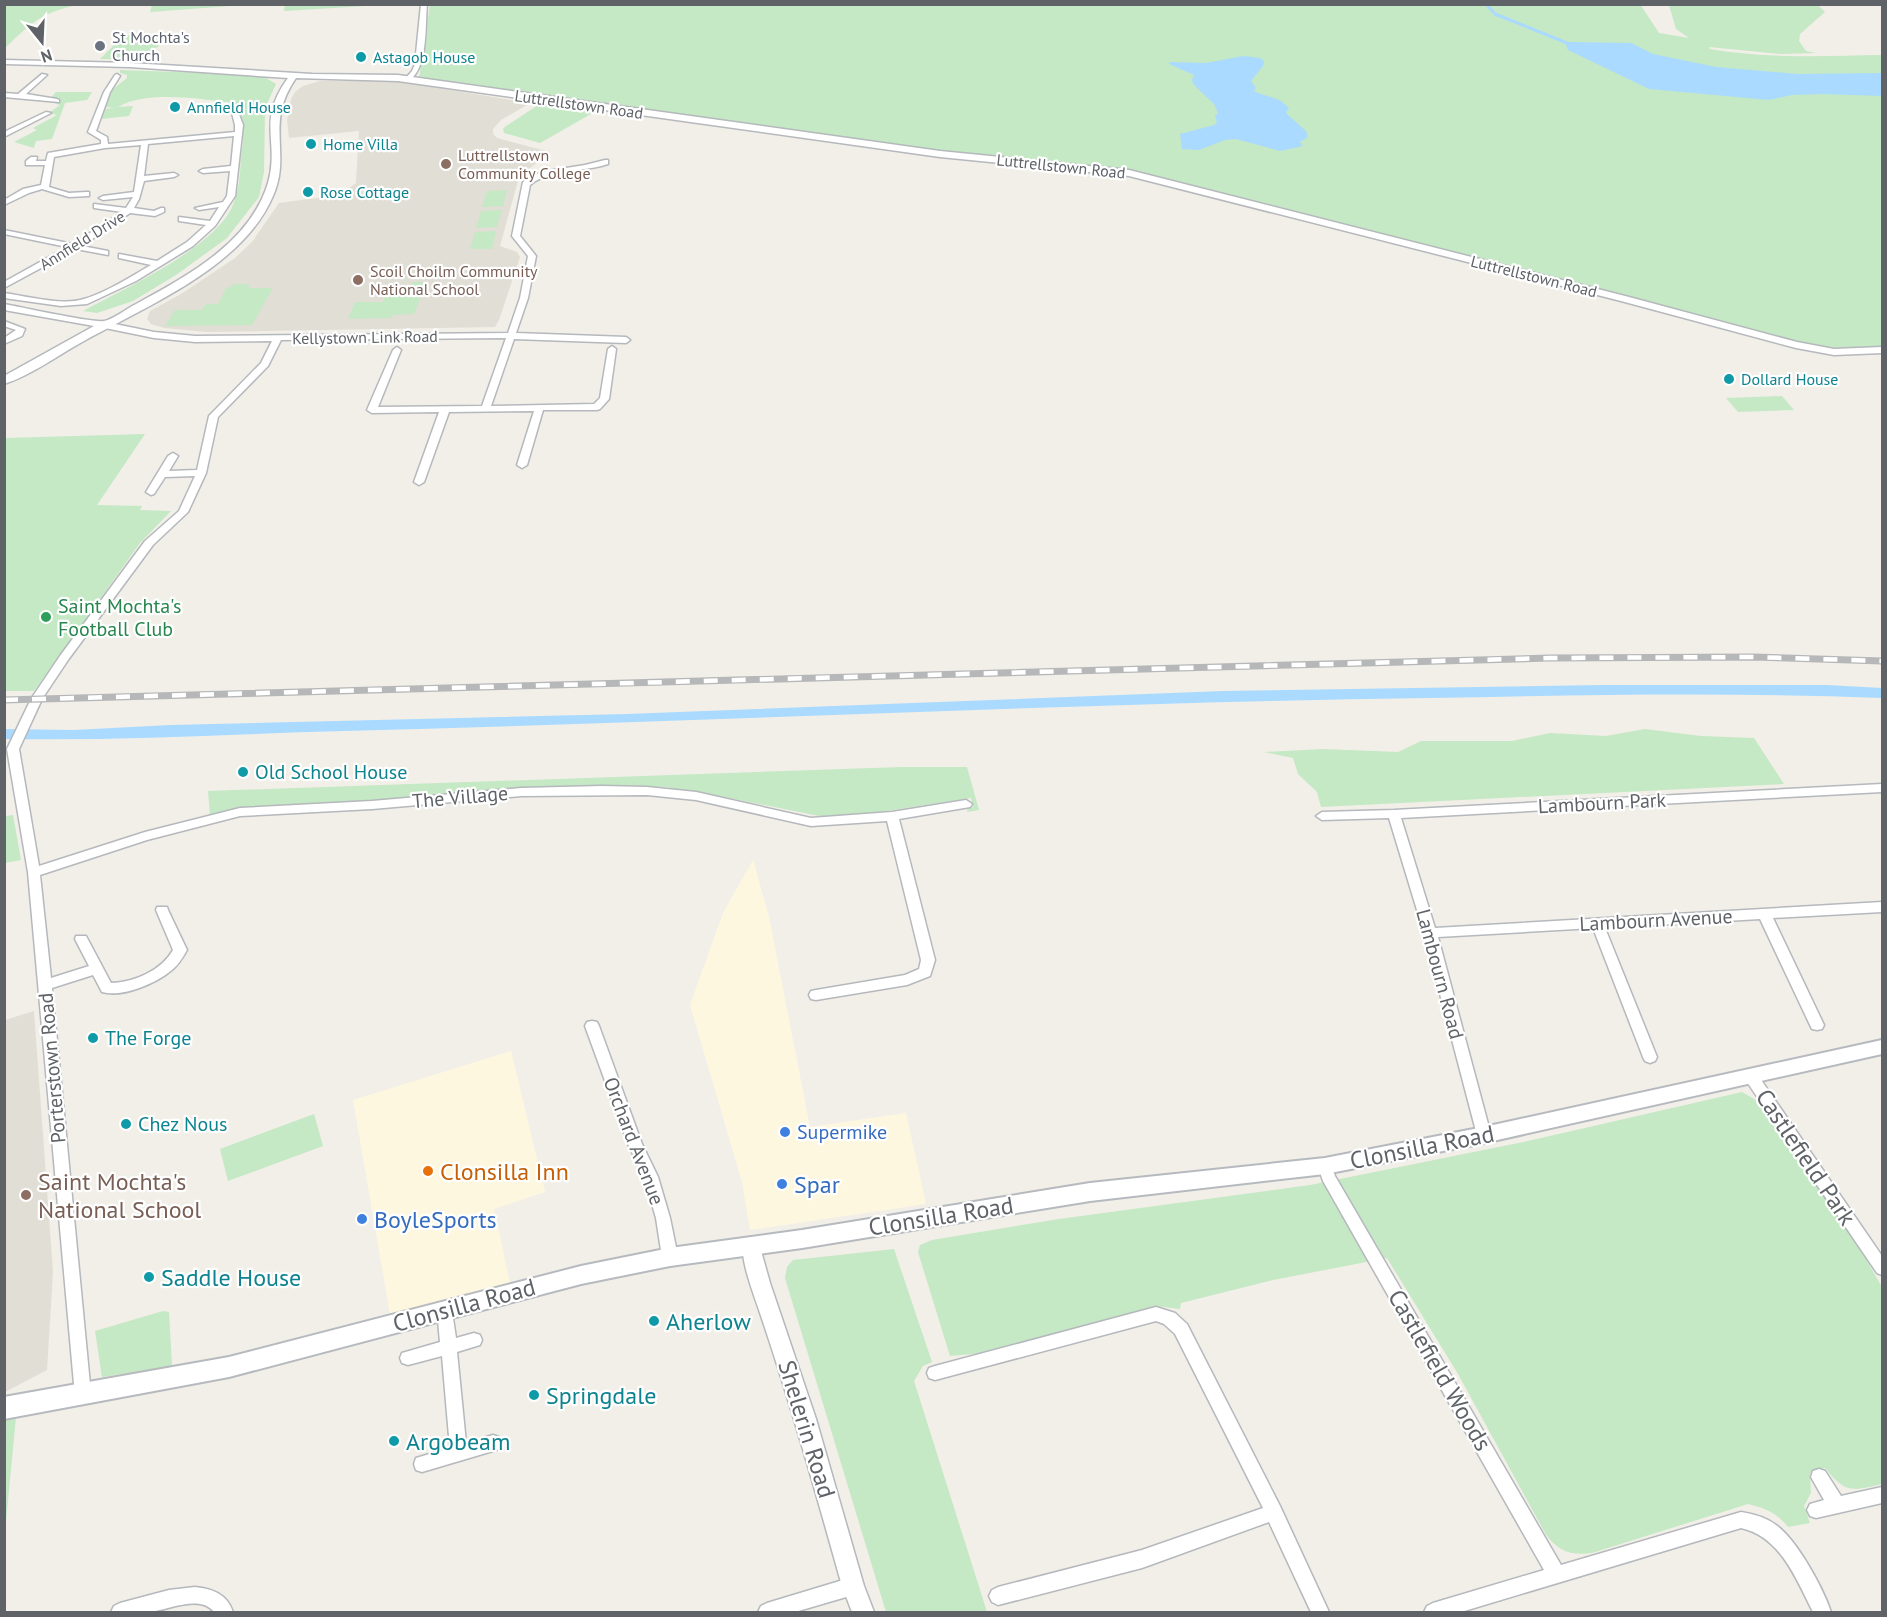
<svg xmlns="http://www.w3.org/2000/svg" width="1887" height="1617" viewBox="0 0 1887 1617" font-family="'PT Sans',sans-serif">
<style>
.commercial{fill:#fef7e0}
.education{fill:#e1ded6}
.green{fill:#c5e8c5}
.water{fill:#aadaff}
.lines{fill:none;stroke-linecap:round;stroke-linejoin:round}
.stream{stroke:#aadaff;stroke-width:3}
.canal{fill:#aadaff;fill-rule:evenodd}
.minor-casing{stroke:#b5b8bc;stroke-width:3}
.tertiary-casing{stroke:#b5b8bc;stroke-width:3}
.secondary-casing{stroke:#b6babf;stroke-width:4}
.minor{fill:#fff;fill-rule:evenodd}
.tertiary{fill:#fff;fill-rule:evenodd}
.secondary{fill:#fff;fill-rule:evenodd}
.rail-casing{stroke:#b6b7b8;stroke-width:7}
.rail{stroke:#fff;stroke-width:4.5;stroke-dasharray:14;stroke-linecap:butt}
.worship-dot{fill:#6b7280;stroke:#fff;stroke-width:2}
.culture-dot{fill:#0f9aa8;stroke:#fff;stroke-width:2}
.education-dot{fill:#8d6e63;stroke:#fff;stroke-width:2}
.leisure-dot{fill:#2e9e5b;stroke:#fff;stroke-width:2}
.shop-dot{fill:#3f7fe0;stroke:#fff;stroke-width:2}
.food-dot{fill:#e8710a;stroke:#fff;stroke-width:2}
.labels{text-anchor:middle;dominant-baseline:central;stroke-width:4.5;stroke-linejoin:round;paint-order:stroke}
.far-worship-label{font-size:16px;fill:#5b616d;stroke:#fff;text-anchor:start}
.far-culture-label{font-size:16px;fill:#0d838f;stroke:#fff;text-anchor:start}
.far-street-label{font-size:16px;fill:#5f6368;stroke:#fff}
.far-education-label{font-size:16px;fill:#785e54;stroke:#fff;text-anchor:start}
.leisure-label{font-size:20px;fill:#27864d;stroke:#fff;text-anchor:start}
.culture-label{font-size:20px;fill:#0d838f;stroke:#fff;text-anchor:start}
.street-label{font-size:20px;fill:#5f6368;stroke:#fff}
.shop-label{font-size:20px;fill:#366cbe;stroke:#fff;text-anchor:start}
.near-street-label{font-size:24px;fill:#5f6368;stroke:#fff}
.near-food-label{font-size:24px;fill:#c56008;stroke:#fff;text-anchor:start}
.near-education-label{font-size:24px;fill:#785e54;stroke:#fff;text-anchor:start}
.near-shop-label{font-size:24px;fill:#366cbe;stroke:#fff;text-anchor:start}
.near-culture-label{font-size:24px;fill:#0d838f;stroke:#fff;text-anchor:start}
</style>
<rect width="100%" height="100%" fill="#f1efe8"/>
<!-- commercial -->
<g class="commercial">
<path d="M753 860 769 917 810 1127 906 1113 926 1204 750 1230 742 1182 690 1005 723 913Z"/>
<path d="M511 1051 545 1192 494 1209 510 1283 390 1314 353 1100Z"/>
</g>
<!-- education -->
<g class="education">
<path d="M320 81H396L530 103 501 120 493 129V134L497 138 550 152 519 177 500 246 517 252 520 257 499 320 495 327 207 332 164 328 151 324 147 319 150 311 181 294 235 258 252 242 279 203 340 195 356 183 359 131 289 138 287 120 291 99 296 91 303 86Z"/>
<path d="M34 1011 53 1272 47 1370 5 1392V1020Z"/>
</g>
<!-- green -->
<g class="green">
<path d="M1640 4 1659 33 1689 38 1676 29 1669 5H1818L1825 12 1800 34 1799 41 1806 51 1816 53 1780 54 1709 47 1710 49C1767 59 1825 56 1882 55V346L1833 348 1806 345 1122 169 946 152 419 79 430 5Z"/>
<path d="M4 5 5 4 78 5C42 12 31 23 5 48Z"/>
<path d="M152 5V4L244 5 150 12Z"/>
<path d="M285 5V4L382 5 284 11Z"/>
<path d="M124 35 168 38 142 60 100 59Z"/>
<path d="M120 70 261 75 276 84 265 108 264 172 259 197 227 238 176 275 133 301 97 313 83 311C122 290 214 248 232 207 239 192 240 175 241 158 243 141 246 125 238 109L242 107 241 104C209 100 147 89 118 107L133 106 129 116 101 119 105 109 114 108 106 107 108 93 127 78V75L120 73Z"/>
<path d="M56 92H92L87 100 65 103 52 139 36 141 34 148 14 142 37 130 33 128 57 115 49 113 60 105 48 101Z"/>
<path d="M543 102 598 110 540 143 504 133 503 129 506 126Z"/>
<path d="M507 190 503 206 482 207 487 191Z"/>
<path d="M502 210 497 227 476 228 481 211Z"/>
<path d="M496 231 492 249H470L475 232Z"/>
<path d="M413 282H427L414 314 393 315 391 318 348 319 355 302H383L390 285H411Z"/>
<path d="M233 284H250L248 288H273L252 325 165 326 175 310H202L206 304H218L226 288 231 287Z"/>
<path d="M1782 396 1794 410 1738 412 1726 398Z"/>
<path d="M145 434 97 505 142 506 140 510 171 511 140 543 34 691H5V438Z"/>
<path d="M1645 729 1701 736 1754 738 1784 784 1321 807 1317 792 1298 774 1293 758 1264 752 1323 749 1398 752 1421 741H1512L1550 733 1606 736Z"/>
<path d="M902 767H967L979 810 967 812 968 808 973 807 971 798 854 816 824 817 709 794 665 787 618 785 251 808 210 815 208 791Z"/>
<path d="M13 815 21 860 5 863V816Z"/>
<path d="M1742 1092 1756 1100 1768 1115 1857 1244 1882 1287V1484C1852 1491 1846 1494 1825 1468L1810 1473 1811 1493 1804 1506 1810 1523 1788 1527C1777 1513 1765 1508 1748 1504L1592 1553C1571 1556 1557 1551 1545 1533L1458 1374 1387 1258 1273 1280 1181 1303 1180 1309 1156 1306 984 1353 950 1356 918 1252 920 1245 932 1240 1059 1219 1310 1185 1528 1141Z"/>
<path d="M314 1114 323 1146 228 1181 220 1149Z"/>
<path d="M894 1249 932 1362 923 1366 914 1381 987 1612H886L785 1278 787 1267 793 1260Z"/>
<path d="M163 1311 169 1312 172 1366 102 1377 95 1331Z"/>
<path d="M16 1417 5 1532V1538V1419Z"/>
</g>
<!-- water -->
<g class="water">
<path d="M1567 42 1631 43 1653 54 1716 67 1798 74 1882 73V96L1823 94 1792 95 1769 100 1649 89 1568 50 1566 45Z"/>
<path d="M1243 56 1260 58 1264 61 1263 66 1251 81 1256 88 1254 91C1267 98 1280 96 1289 109L1286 112 1288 115 1306 131 1308 137 1300 142 1303 146 1280 151 1236 139 1225 140 1199 150 1182 149 1180 134 1214 125 1217 123 1215 116 1218 113 1214 104 1193 84 1192 80 1194 75 1169 64 1170 62 1206 63Z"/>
</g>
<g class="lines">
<!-- stream -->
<path class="stream" d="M1486 4 1495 14 1572 45"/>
<!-- canal -->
<path class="canal" d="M1602 685H1827L1882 688V698C1732 692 1580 695 1429 698 1068 703 706 722 344 731 231 734 118 741 4 739V729L74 730 170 725 627 714 1223 691Z"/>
<defs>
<g id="minor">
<path d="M421 4H427C425 26 428 70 408 81L405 79 412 71 415 64Z"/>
<path d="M42 74 47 75 26 94 57 99 59 100V102L4 97V93L18 94Z"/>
<path d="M117 74 120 76 110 92 96 131 107 137 108 144 235 132V125L230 105 235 104 243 125 235 196 215 226 193 246 136 281 87 304 61 306 4 298V293C26 296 63 306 84 299 107 292 130 277 151 265L119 258V254L157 261 187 242 206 225 179 221V217L210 221 219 207 199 210 195 208 223 202 227 196 230 171 203 173 199 171 203 169 231 166 234 136 148 144 144 176 174 173 178 175 174 177 144 181 139 199 134 208 154 211 161 208H164V212L155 216 130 213 82 246 108 251V255L76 249 4 288V282L67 247 4 234V230L73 244 122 212 94 208V204L126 208 133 197 103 200 99 198 103 196 134 192 141 145 105 148 54 157 49 187 69 193 86 192H89V196L69 197 42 189 29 193 4 205V200L23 189 41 185 45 165H26V161L31 157H37L36 161H46L48 153 101 144V140L88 132 104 92 115 75Z"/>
<path d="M46 112 51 113 4 137V132Z"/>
<path d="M605 160H608V164C582 173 552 167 530 185L520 236 536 256 528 298 516 333 626 337 630 340 626 343 514 339 491 406 594 404 600 398 608 349 612 346 616 349 609 399 600 409 597 410H543L527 465 522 468 517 465 534 411 449 412 424 482 419 485 414 482 439 412 372 413 367 410 393 350 397 347 401 350 378 407 482 406 506 338 281 340 268 366 218 417 206 473 188 512 153 545 68 660 42 699 19 749 39 866 145 832 240 808 372 801 521 788 602 786 647 787 696 792 811 818 892 812 966 800 972 804 970 807 899 819 935 960 930 976 907 985 816 1000 811 999 809 995 811 991 816 990 905 975 919 969 921 960 887 821 811 826 696 800 647 795 521 796 372 809 240 816 147 840 40 875 51 978 89 966 75 939 76 936H86L111 983C134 982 161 971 173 950L156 910 157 907H167L168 910 187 950C183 957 179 964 173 969 157 983 123 998 102 992L93 975 52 988 91 1395 89 1400 83 1403 77 1400 75 1395 28 872 7 749 31 699 60 656 145 541 179 511 195 476 165 477 154 494 151 495 146 492 168 456 173 453 178 456 169 471 197 470 209 416 261 363 272 341 195 342 154 338 105 328 101 325 105 322 154 332 195 336 508 333 520 298 528 256 512 236 523 182 541 172 585 165Z"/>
<path d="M4 321 25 329 22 336 4 344V338L16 330 4 326Z"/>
<path d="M1882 784V792L1401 818 1435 928 1882 902V912L1773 918 1824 1025 1822 1029 1817 1030 1812 1029 1810 1025 1760 919 1605 928 1657 1057 1655 1061 1650 1063 1645 1061 1643 1057 1593 928 1438 937 1491 1135 1489 1139 1484 1141 1479 1139 1477 1135 1424 933 1389 818 1322 820 1316 816 1322 812 1394 810Z"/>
<path d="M592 1021 597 1022 599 1026 642 1144 658 1177 670 1218 678 1257 675 1262 670 1264 665 1262 662 1257 656 1218 644 1177 628 1144 585 1026 587 1022Z"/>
<path d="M1750 1069 1755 1071 1882 1256V1275L1877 1273 1745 1079 1743 1075 1745 1071Z"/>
<path d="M1325 1160 1330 1162 1335 1176 1561 1565 1741 1512C1753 1514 1766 1517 1776 1525 1797 1540 1823 1588 1831 1612H1813C1796 1579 1781 1537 1741 1528L1461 1612H1424L1427 1606 1433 1603 1544 1570 1323 1181 1318 1166 1320 1162Z"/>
<path d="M445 1303 451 1305 456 1338 474 1333 480 1335 482 1340 480 1345 457 1352 466 1443 493 1435 499 1437 501 1443 499 1449 493 1451 422 1472 416 1470 414 1464 416 1458 450 1448 442 1356 408 1365 402 1363 400 1358 402 1353 440 1342 437 1310 439 1305Z"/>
<path d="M1156 1307 1175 1313 1187 1324 1280 1506 1329 1612H1311L1269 1522 1142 1568 998 1605 992 1602 989 1596 992 1590 998 1587 1142 1550 1263 1508 1175 1334 1164 1324 1156 1321 935 1380 929 1378 927 1373 929 1368 935 1366Z"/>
<path d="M1819 1469 1825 1471 1841 1496 1882 1487V1503L1816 1518 1810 1516 1807 1510 1810 1504 1824 1500 1811 1477 1813 1471Z"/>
<path d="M853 1577 859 1580 862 1586 859 1592 853 1595 795 1612H758L761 1606 767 1603Z"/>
<path d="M195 1587C213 1589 227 1594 233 1612H214C200 1594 168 1610 150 1612 138 1614 122 1613 111 1612L114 1606 120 1603 169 1590Z"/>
</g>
<g id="tertiary">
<path d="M4 60 130 63 312 74 398 75 940 151 1129 170 1629 297 1797 342 1834 349 1882 347V353L1834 355 1796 348 1621 301 1129 176 940 157 398 81 296 78C264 124 292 153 273 196 243 267 148 305 84 341 60 354 30 376 4 384V376L94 326 4 310V304C21 307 93 323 104 321 114 319 126 309 136 304 187 276 250 243 268 183 280 141 256 122 288 78L130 67 4 64Z"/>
<path d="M751 1238 758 1240 770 1283 816 1419 864 1586 874 1612H852L842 1586C816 1493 790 1401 759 1310 754 1295 738 1254 744 1240Z"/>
</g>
<path id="secondary" d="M1882 1040V1054L1484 1143 1325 1174 1090 1201 802 1248 670 1266 581 1284 229 1377 4 1419V1397L229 1357 581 1266 670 1248 802 1230 1090 1183 1325 1158 1484 1127Z"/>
</defs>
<!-- minor casing -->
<use href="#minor" class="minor-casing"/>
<!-- tertiary casing -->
<use href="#tertiary" class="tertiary-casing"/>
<!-- secondary casing -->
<use href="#secondary" class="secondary-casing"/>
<!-- minor -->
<use href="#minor" class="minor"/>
<!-- tertiary -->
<use href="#tertiary" class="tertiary"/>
<!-- secondary -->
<use href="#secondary" class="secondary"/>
<defs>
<path id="rail" d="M4 700 1550 658 1753 657 1882 661"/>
</defs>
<!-- rail casing -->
<use href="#rail" class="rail-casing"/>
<!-- rail -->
<use href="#rail" class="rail"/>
</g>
<!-- markers -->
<circle class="worship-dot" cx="100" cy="46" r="6"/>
<g class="culture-dot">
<circle cx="361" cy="57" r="6"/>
<circle cx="175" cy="107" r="6"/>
<circle cx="311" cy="144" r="6"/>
<circle cx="308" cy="192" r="6"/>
<circle cx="1729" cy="379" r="6"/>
<circle cx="243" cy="772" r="6"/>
<circle cx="93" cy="1038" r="6"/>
<circle cx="126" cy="1124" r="6"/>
<circle cx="149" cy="1277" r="6"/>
<circle cx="654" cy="1321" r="6"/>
<circle cx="534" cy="1395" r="6"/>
<circle cx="394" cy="1441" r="6"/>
</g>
<g class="education-dot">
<circle cx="446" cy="164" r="6"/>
<circle cx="358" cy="280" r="6"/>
<circle cx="26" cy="1195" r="6"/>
</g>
<circle class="leisure-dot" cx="46" cy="617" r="6"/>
<g class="shop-dot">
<circle cx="785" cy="1132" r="6"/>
<circle cx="782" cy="1184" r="6"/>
<circle cx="362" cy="1219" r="6"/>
</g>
<circle class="food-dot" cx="428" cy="1171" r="6"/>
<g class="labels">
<!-- far-worship labels -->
<g class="far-worship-label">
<text x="112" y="37">St Mochta's<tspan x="112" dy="18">Church</tspan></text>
</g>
<!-- far-culture labels -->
<g class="far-culture-label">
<text x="373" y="57">Astagob House</text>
<text x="187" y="107">Annfield House</text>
<text x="323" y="144">Home Villa</text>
<text x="320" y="192">Rose Cottage</text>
<text x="1741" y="379">Dollard House</text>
</g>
<!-- far-street labels -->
<g class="far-street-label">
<text transform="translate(579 104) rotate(8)">Luttrellstown Road</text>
<text transform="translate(1061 166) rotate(6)">Luttrellstown Road</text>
<text transform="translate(82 240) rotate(-32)">Annfield Drive</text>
<text transform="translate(1534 276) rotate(14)">Luttrellstown Road</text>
<text transform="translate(365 337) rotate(-1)">Kellystown Link Road</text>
</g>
<!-- far-education labels -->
<g class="far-education-label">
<text x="458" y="155">Luttrellstown<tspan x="458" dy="18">Community College</tspan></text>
<text x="370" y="271">Scoil Choilm Community<tspan x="370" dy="18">National School</tspan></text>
</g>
<!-- leisure labels -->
<g class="leisure-label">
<text x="58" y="606">Saint Mochta's<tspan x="58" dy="23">Football Club</tspan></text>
</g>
<!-- culture labels -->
<g class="culture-label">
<text x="255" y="772">Old School House</text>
<text x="105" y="1038">The Forge</text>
<text x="138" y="1124">Chez Nous</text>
</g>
<!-- street labels -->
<g class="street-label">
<text transform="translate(460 797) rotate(-5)">The Village</text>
<text transform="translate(1602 803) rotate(-3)">Lambourn Park</text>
<text transform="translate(1656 920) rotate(-3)">Lambourn Avenue</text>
<text transform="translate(1440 974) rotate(75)">Lambourn Road</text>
<text transform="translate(52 1068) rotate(-95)">Porterstown Road</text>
<text transform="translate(634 1141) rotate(69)">Orchard Avenue</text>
</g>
<!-- shop labels -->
<g class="shop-label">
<text x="797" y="1132">Supermike</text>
</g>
<!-- near-street labels -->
<g class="near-street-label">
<text transform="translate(1422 1147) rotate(-11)">Clonsilla Road</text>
<text transform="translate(1806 1157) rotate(56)">Castlefield Park</text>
<text transform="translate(941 1216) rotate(-9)">Clonsilla Road</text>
<text transform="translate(464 1305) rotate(-15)">Clonsilla Road</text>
<text transform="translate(1440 1370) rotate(60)">Castlefield Woods</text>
<text transform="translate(807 1429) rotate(73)">Shelerin Road</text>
</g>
<!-- near-food labels -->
<g class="near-food-label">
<text x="440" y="1171">Clonsilla Inn</text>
</g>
<!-- near-education labels -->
<g class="near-education-label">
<text x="38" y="1181">Saint Mochta's<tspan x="38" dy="28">National School</tspan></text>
</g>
<!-- near-shop labels -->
<g class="near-shop-label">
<text x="794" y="1184">Spar</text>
<text x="374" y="1219">BoyleSports</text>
</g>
<!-- near-culture labels -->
<g class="near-culture-label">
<text x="161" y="1277">Saddle House</text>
<text x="666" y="1321">Aherlow</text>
<text x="546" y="1395">Springdale</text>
<text x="406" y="1441">Argobeam</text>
</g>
</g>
<!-- border -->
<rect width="1887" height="1617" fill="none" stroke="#5f6368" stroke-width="12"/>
<!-- north arrow -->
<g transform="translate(42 42) rotate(162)" stroke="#ffffff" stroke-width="4.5" paint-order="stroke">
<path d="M0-4.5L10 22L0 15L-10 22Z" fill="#5f6368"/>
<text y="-9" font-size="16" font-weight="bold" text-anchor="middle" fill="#5f6368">N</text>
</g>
</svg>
